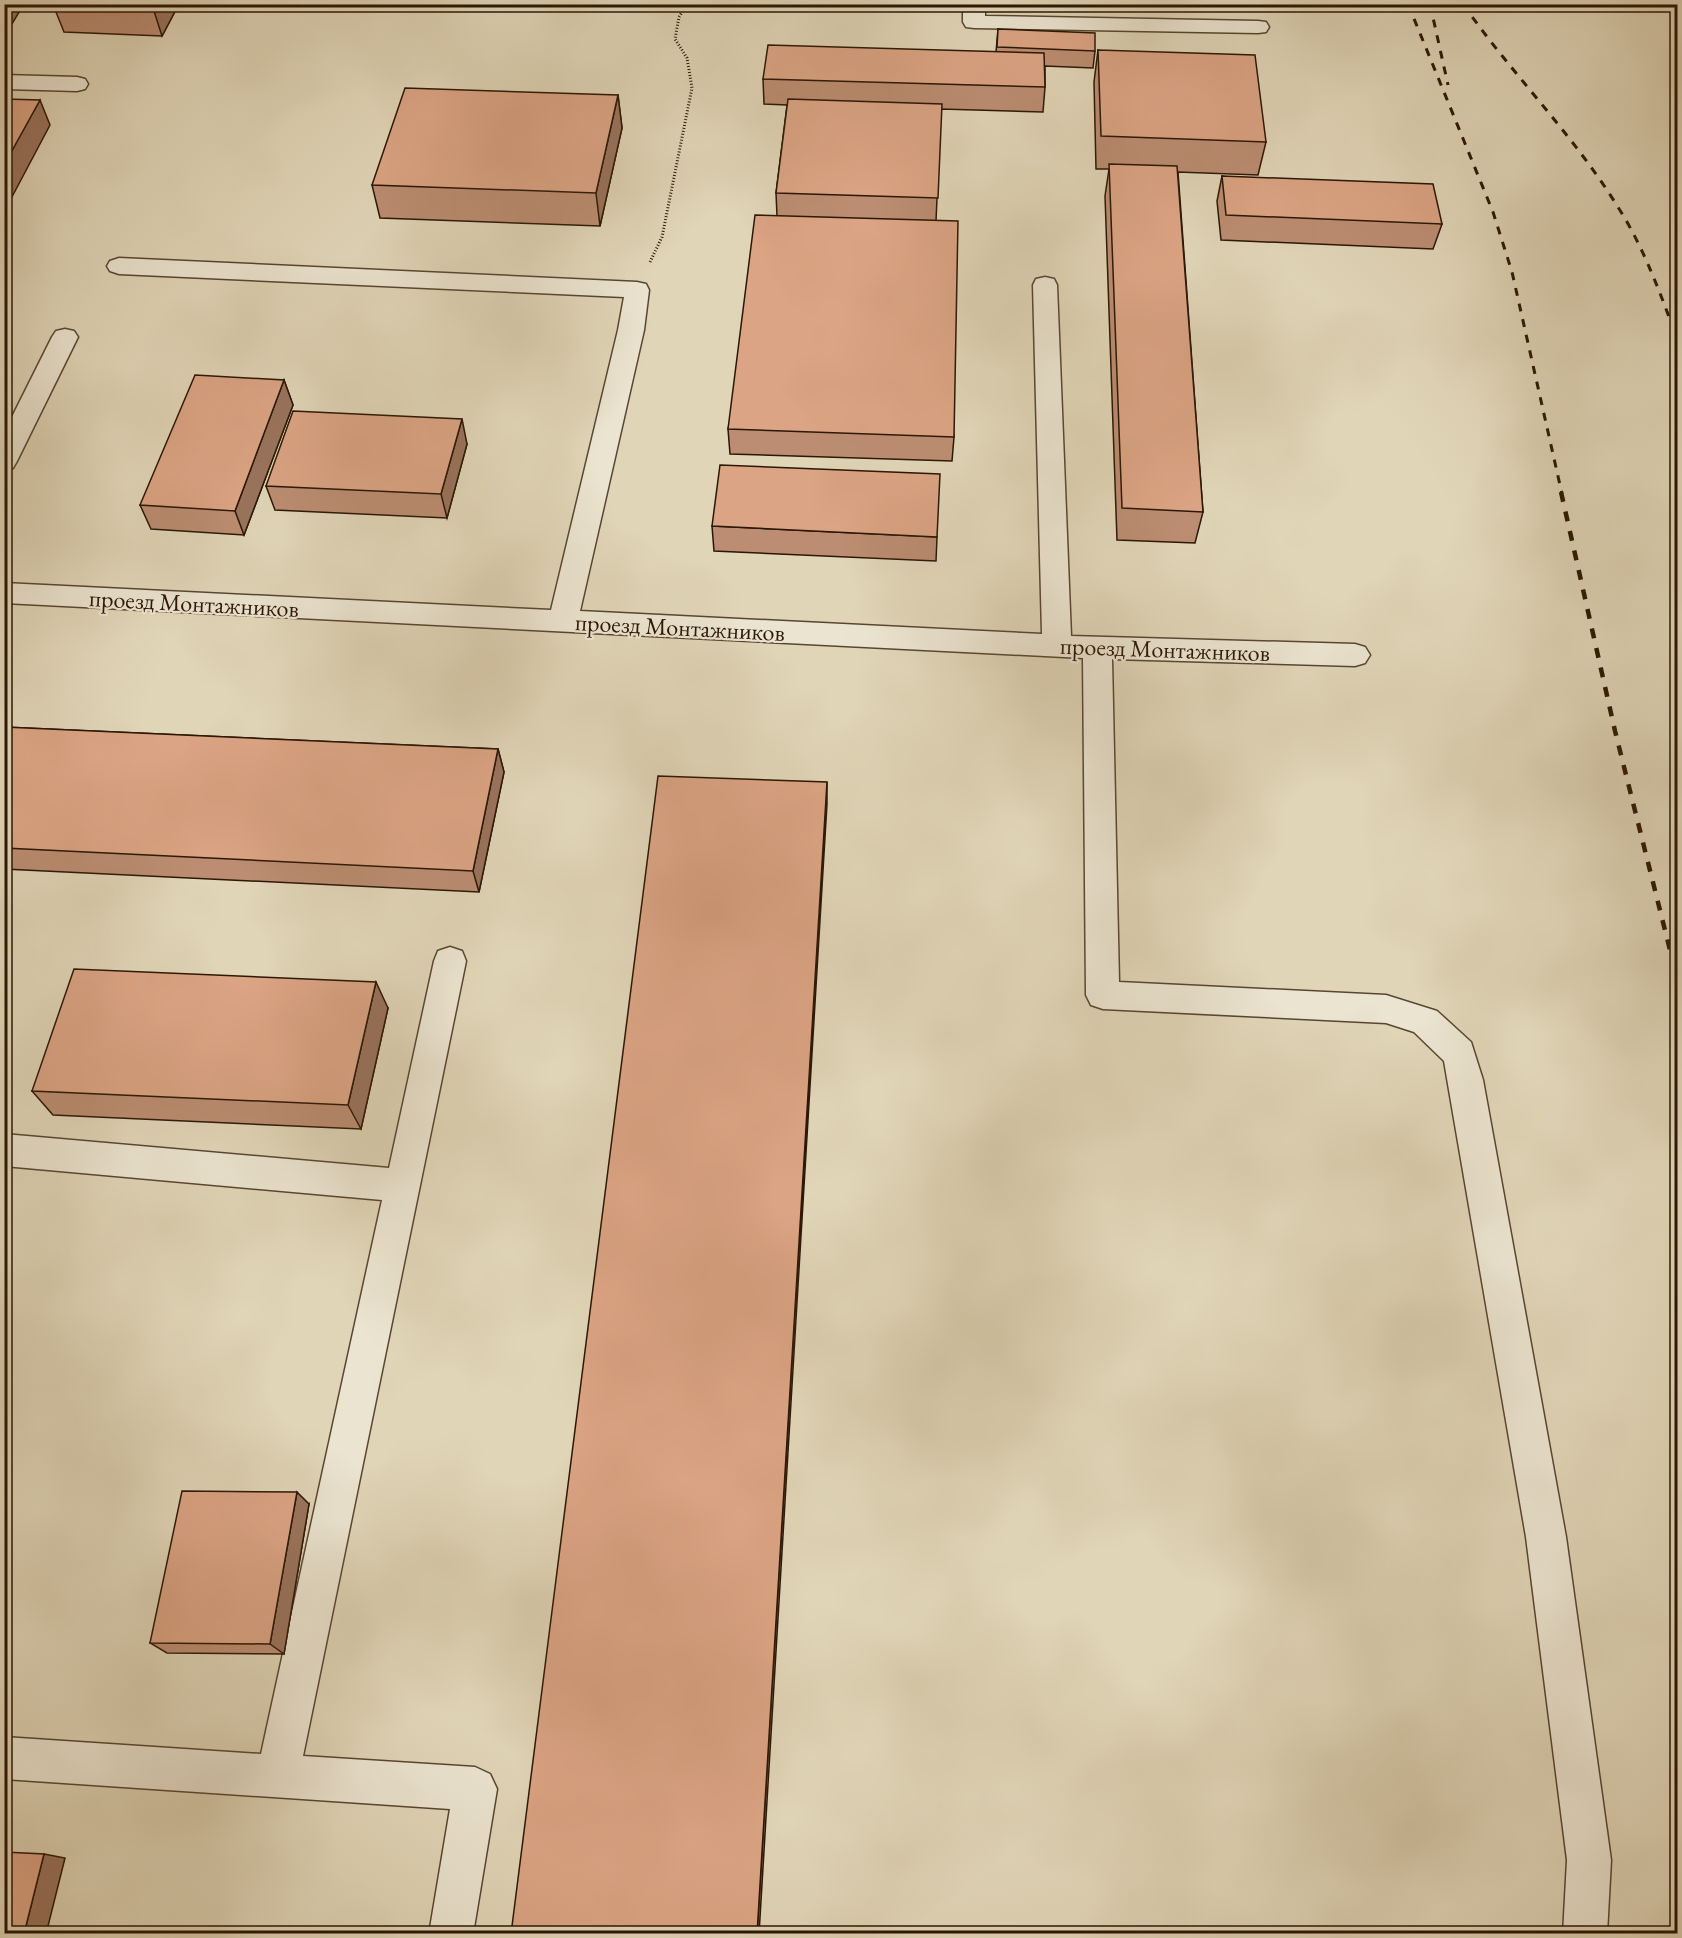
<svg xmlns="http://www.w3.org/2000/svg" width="1682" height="1938" viewBox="0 0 1682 1938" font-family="'EB Garamond',serif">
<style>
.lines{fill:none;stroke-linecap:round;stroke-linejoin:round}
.minor-casing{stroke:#584632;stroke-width:3}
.path{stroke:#2b1705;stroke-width:3;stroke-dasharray:1 2;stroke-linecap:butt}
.minor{fill:#ebe4d0;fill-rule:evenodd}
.rail-far1{stroke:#2b1705;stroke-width:3;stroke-dasharray:8 8;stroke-linecap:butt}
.rail{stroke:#2b1705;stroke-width:4.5;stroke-dasharray:10 10;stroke-linecap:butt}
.wall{fill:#bc8d72;stroke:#2b1705;stroke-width:1.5}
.shaded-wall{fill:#99735c;stroke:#2b1705;stroke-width:1.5}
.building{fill:#dba484;stroke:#2b1705;stroke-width:1.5}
.labels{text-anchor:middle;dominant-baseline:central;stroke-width:4.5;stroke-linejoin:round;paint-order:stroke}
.street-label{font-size:24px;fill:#2b1705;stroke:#ebe4d0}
</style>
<rect width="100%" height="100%" fill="#e0d5b7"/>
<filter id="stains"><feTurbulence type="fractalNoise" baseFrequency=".00333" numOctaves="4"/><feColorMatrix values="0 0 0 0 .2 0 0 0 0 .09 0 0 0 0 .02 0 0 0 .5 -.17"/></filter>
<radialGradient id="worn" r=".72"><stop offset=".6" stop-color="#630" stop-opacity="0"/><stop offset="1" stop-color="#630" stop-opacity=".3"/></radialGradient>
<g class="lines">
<defs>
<g id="minor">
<path d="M963 4H985V16L1258 21 1266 22 1269 27 1266 32 1258 33 974 28 966 27 963 22Z"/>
<path d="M4 75 77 77 85 79 88 84 85 89 77 91 4 89Z"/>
<path d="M119 258 637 282 646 284 649 290 644 330 580 611 1042 634 1033 285 1036 279 1045 277 1054 279 1057 285 1071 636 1355 644 1365 647 1370 655 1365 663 1355 666 1112 659 1119 982 1386 995 1437 1011 1471 1042 1483 1080 1566 1537 1611 1860 1607 1934H1563L1567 1860 1526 1537 1444 1061 1414 1032 1386 1023 1103 1009 1091 1005 1086 995 1083 658 4 603V583L551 610 618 330 624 297 119 274 110 271 107 266 110 261Z"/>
<path d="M65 329 74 331 78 337 17 461 13 468 4 470V433L52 337 56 331Z"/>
<path d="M450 947 462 951 466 961 303 1756 475 1767 490 1774 497 1789 473 1934H429L450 1809 4 1779V1737L261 1754 382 1200 4 1166V1134L389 1168 434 961 438 951Z"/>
</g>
</defs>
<!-- minor casing -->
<use href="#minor" class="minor-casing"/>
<!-- path -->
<path class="path" d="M650 262 662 237 692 88 687 58 675 39 679 17 687 4"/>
<!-- minor -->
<use href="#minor" class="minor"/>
<!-- rail-far1 -->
<g class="rail-far1">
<path d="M1408 4 1493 212 1512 272 1562 494"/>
<path d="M1430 4 1448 85"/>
<path d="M1463 4C1511 73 1571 132 1616 204 1644 247 1660 293 1678 341"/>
</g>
<!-- rail -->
<path class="rail" d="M1561 492 1615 731 1678 982"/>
</g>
<!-- wall -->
<g class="wall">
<path d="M179 4 162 36 64 32 54 7Z"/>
<path d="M1032 4H1086L1085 7 1032 6Z"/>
<path d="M998 29 1095 51 1093 68 1045 66V87L1043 112 941 109 936 221 954 437 952 461 730 454 728 429 777 216 776 193 787 105 764 104 763 79 996 52Z"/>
<path d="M1098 50 1266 142 1258 175 1178 172 1203 512 1195 543 1117 540 1105 196 1109 169H1096L1094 82Z"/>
<path d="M618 95 622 128 600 226 380 218 372 185Z"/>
<path d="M1222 176 1442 224 1433 249 1221 240 1217 201Z"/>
<path d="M284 380 293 405 244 535 151 529 140 505Z"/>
<path d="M467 444 447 518 275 510 266 486Z"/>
<path d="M712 526 937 537 936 561 714 551Z"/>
<path d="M4 727 498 749 504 772 479 892 4 869Z"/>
<path d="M388 1008 361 1129 53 1115 32 1091Z"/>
<path d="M309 1504 284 1654 167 1653 150 1643Z"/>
</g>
<!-- shaded-wall -->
<g class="shaded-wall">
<path d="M4 4H24L4 37Z"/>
<path d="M157 4H179L162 36 154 11Z"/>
<path d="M618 95 622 128 600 226 596 193Z"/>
<path d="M40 100 50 125 4 212V165Z"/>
<path d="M284 380 293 405 244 535 235 511Z"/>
<path d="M462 419 467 444 447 518 441 494Z"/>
<path d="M498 749 504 772 479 892 473 871Z"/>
<path d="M827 782V804L759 1934H757Z"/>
<path d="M376 982 388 1008 361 1129 348 1105Z"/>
<path d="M297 1492 309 1504 284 1654 270 1644Z"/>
<path d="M44 1854 65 1858 46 1934H24Z"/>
</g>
<!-- building -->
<g class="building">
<path d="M56 4H157L154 11 54 7Z"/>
<path d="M998 29 1095 33V51L997 47Z"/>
<path d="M768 45 1044 53 1045 87 763 79Z"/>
<path d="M1098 50 1255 55 1266 142 1101 136Z"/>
<path d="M405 88 618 95 596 193 372 185Z"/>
<path d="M4 99 40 100 4 165Z"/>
<path d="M788 99 942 104 938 198 776 193Z"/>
<path d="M1109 164 1177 166 1203 512 1122 508Z"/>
<path d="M1222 176 1433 184 1442 224 1226 215Z"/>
<path d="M755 215 958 221 954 437 728 429Z"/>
<path d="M195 375 284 380 235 511 140 505Z"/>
<path d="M293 411 462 419 441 494 266 486Z"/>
<path d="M720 465 940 474 937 537 712 526Z"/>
<path d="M4 727 498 749 473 871 4 848Z"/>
<path d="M658 776 827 782 757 1934H511Z"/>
<path d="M74 969 376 982 348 1105 32 1091Z"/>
<path d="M182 1491 297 1492 270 1644 150 1643Z"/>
<path d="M4 1852 44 1854 24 1934H4Z"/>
</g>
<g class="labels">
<!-- street labels -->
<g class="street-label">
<text transform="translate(194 603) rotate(3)">проезд Монтажников</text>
<text transform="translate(680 627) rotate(3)">проезд Монтажников</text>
<text transform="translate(1165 649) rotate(2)">проезд Монтажников</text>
</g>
</g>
<!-- margin -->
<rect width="1682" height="1938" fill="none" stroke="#e0d5b7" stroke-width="24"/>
<rect x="6" y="6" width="1670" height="1926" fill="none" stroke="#2b1705" stroke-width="3"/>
<rect x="12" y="12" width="1658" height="1914" fill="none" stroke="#2b1705" stroke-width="1.5"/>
<rect width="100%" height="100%" filter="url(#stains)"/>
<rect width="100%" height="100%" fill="url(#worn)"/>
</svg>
